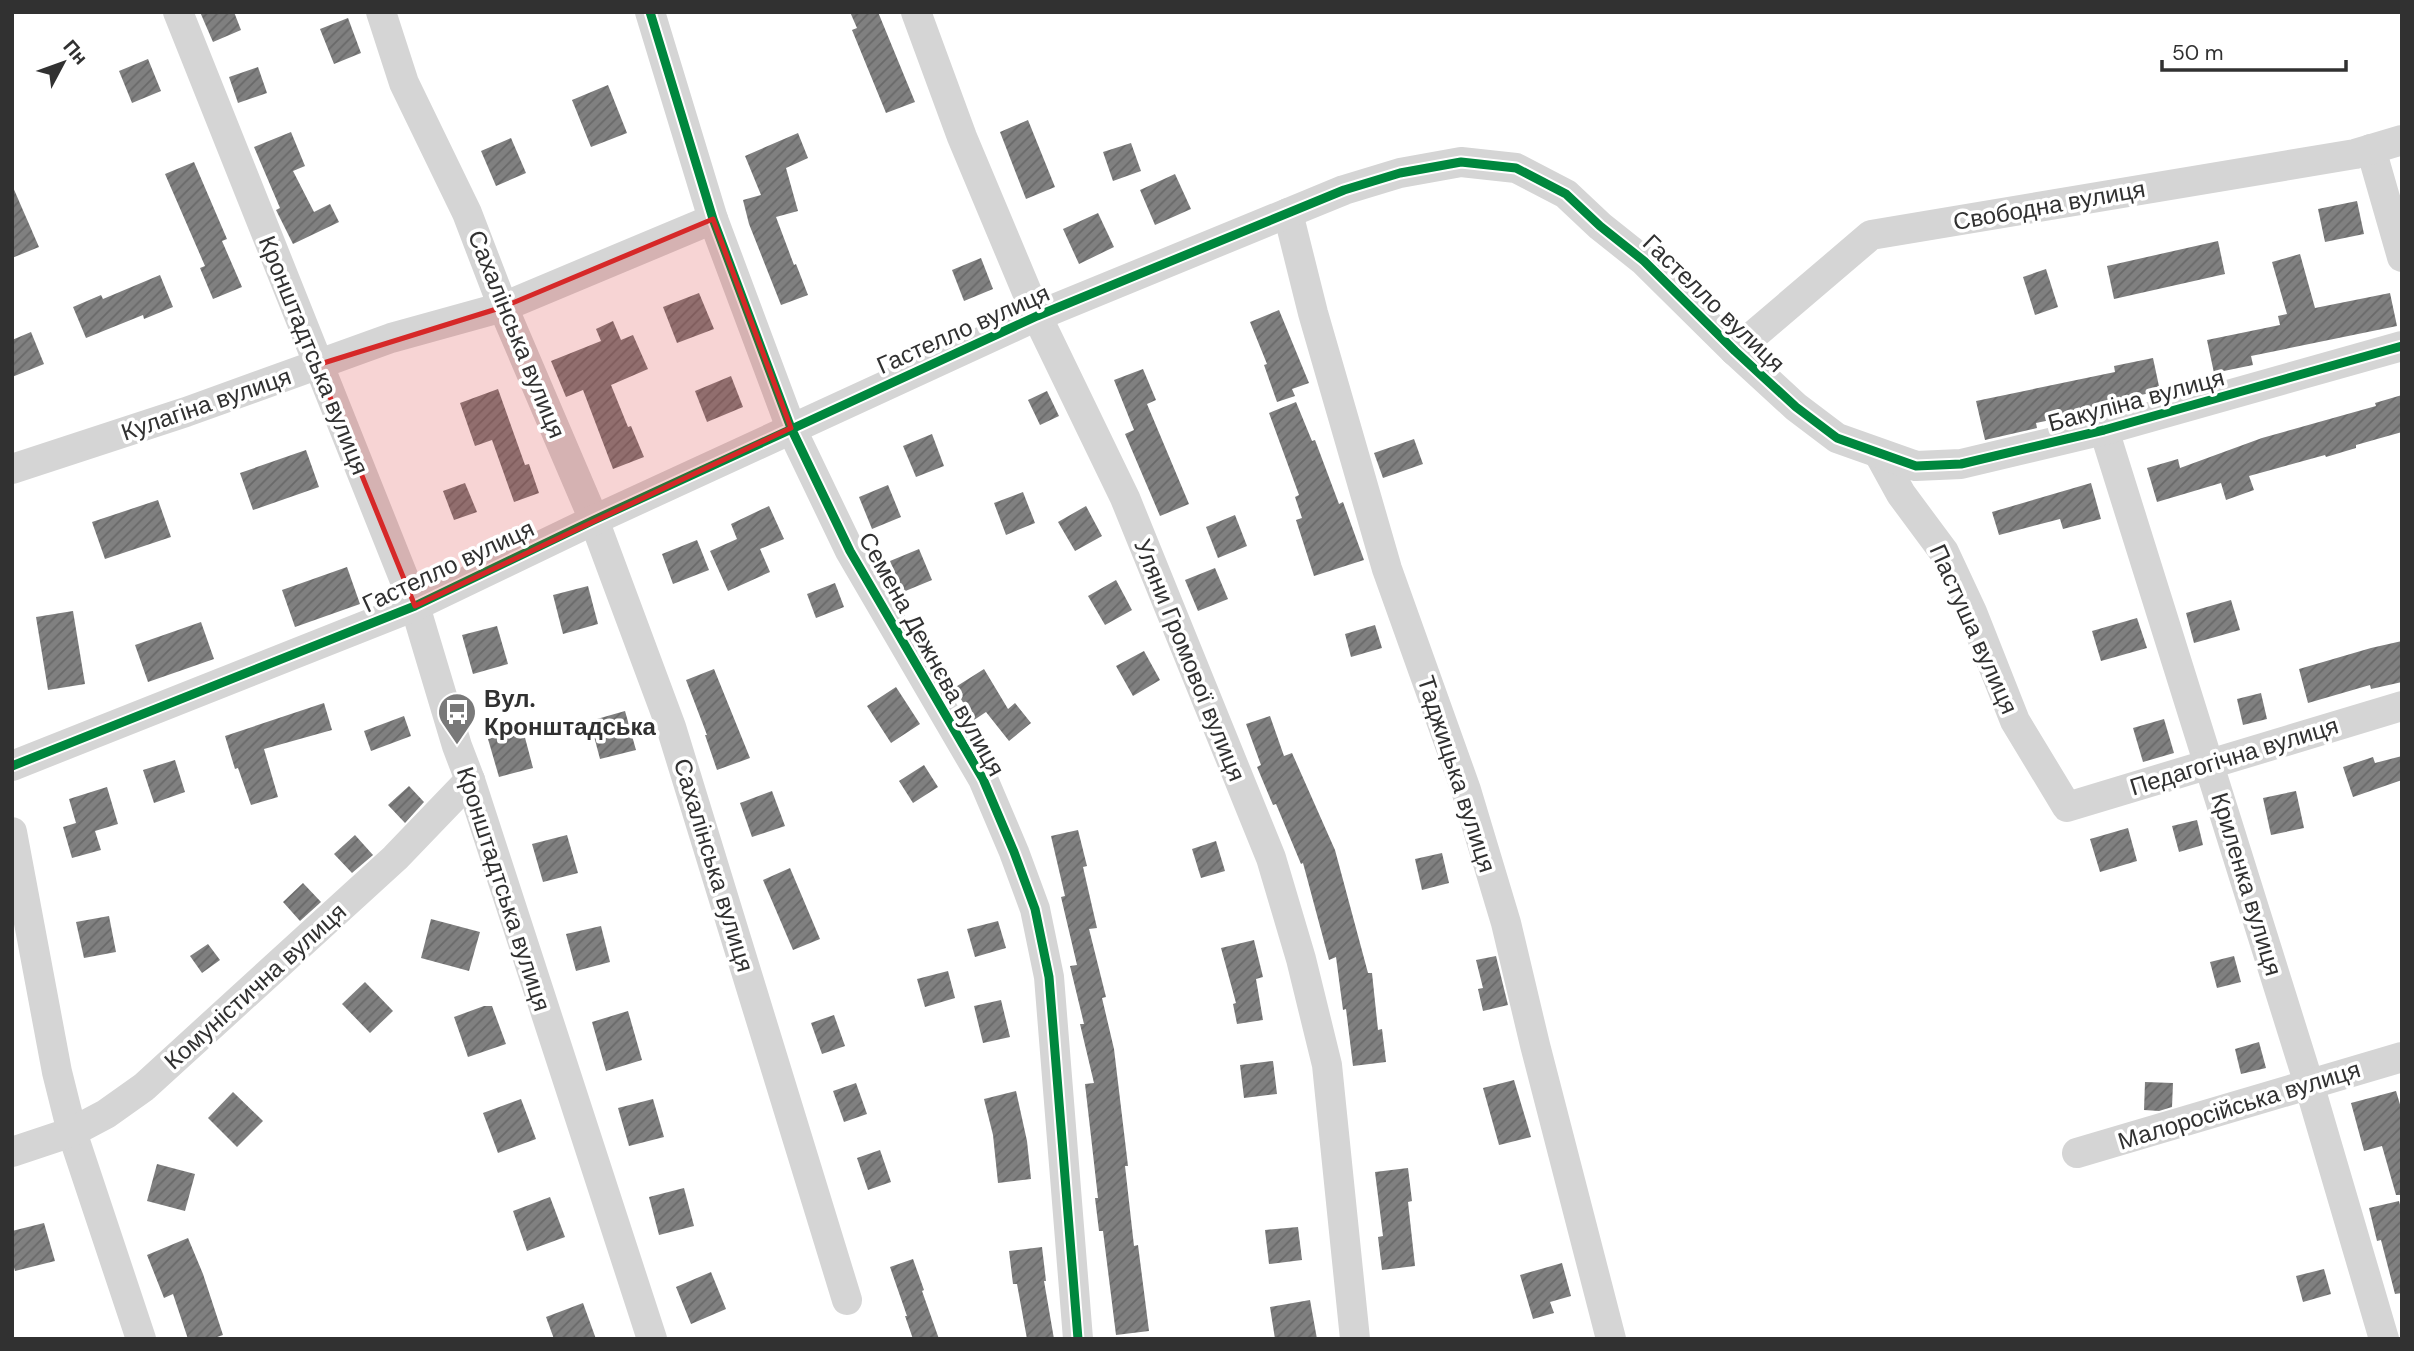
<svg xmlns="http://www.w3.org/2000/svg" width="2414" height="1351" viewBox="0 0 2414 1351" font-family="'DM Sans',sans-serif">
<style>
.building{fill:url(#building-hatch)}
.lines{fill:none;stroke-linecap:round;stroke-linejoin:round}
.minor{stroke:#d5d5d5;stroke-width:30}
.cycleway-casing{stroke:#fff;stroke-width:13}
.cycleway{stroke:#00873e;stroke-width:9}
.marked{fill:#d62828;fill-opacity:0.2;stroke:#d62828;stroke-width:5;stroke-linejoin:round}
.labels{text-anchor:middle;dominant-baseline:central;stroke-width:7;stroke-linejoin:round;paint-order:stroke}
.street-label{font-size:24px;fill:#313131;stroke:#fff}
.poi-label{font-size:24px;font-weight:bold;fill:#313131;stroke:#fff;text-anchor:start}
</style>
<defs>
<pattern id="building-hatch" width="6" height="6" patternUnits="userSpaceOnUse" patternTransform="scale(1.75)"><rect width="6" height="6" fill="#808080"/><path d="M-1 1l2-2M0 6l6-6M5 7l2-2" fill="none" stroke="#696969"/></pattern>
</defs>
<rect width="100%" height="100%" fill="#fff"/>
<!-- building -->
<g class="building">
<path d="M200 12H234L241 30 213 42Z"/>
<path d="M850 12H878L915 102 886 113 852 30 857 28Z"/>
<path d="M348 18 361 53 334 64 320 29Z"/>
<path d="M148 59 161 91 132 103 119 71Z"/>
<path d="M258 67 267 93 238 103 229 77Z"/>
<path d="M608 85 627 133 591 147 572 100Z"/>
<path d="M1028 120 1055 187 1026 199 1000 132Z"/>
<path d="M291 132 305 166 293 171 314 212 330 204 339 222 293 244 276 210 280 208 254 147Z"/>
<path d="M798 133 808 158 786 168 798 211 776 217 794 265 796 264 808 295 781 305 749 224 743 200 761 195 745 156Z"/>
<path d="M511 138 526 173 496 186 481 151Z"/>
<path d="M1131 143 1141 171 1113 181 1103 152Z"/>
<path d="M194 162 227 239 222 241 242 287 213 299 200 268 205 266 165 174Z"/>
<path d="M1175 174 1191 209 1155 225 1140 190Z"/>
<path d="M12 185 39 247 12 258Z"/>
<path d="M2357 201 2364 234 2325 242 2318 209Z"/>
<path d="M1098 213 1114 247 1079 264 1063 229Z"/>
<path d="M2218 241 2225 274 2114 299 2107 266Z"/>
<path d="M2300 254 2315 308 2390 293 2397 326 2251 356 2253 365 2214 373 2207 340 2280 325 2278 316 2287 314 2272 262Z"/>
<path d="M981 258 993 289 964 301 952 270Z"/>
<path d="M2046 269 2058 307 2035 315 2023 277Z"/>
<path d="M160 275 173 307 144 319 143 315 86 338 73 307 101 295 103 299Z"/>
<path d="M699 293 714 329 677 343 663 307Z"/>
<path d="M1279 310 1309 383 1292 389 1295 396 1277 402 1264 365 1267 364 1250 322Z"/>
<path d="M613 321 621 340 633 335 648 369 611 385 628 427 631 426 644 457 613 469 583 390 566 397 551 361 601 341 596 329Z"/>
<path d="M31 332 44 364 12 377V340Z"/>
<path d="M2153 358 2160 391 2102 403 2103 409 2036 423 2037 428 1985 440 1976 401 2115 372 2114 366Z"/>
<path d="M1143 369 1156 400 1147 404 1189 504 1160 516 1125 434 1134 430 1114 380Z"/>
<path d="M731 376 743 407 707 422 695 391Z"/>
<path d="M498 389 525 465 529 464 539 493 514 502 492 440 475 446 460 403Z"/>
<path d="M1047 391 1059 416 1040 425 1028 400Z"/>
<path d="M2402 395V432L2356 445V448L2326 457 2325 455 2249 476 2254 490 2226 500 2221 483 2157 502 2147 468 2178 459 2180 468 2262 438 2376 406 2375 403Z"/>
<path d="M1296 402 1312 441 1315 440 1339 504 1343 502 1364 560 1314 576 1296 520 1302 518 1295 497 1299 495 1269 413Z"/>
<path d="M932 434 944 466 916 477 903 446Z"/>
<path d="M1414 439 1423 464 1383 478 1374 453Z"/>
<path d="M306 450 319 487 253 510 240 473Z"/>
<path d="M465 483 477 512 454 520 443 491Z"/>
<path d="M2091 483 2101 519 2063 529 2060 519 1999 535 1992 512Z"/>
<path d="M888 485 901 517 872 529 859 497Z"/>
<path d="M1023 492 1035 523 1006 535 994 503Z"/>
<path d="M158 500 171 537 105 559 92 522Z"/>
<path d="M769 506 784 539 760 549 770 572 728 591 710 551 737 539 731 524Z"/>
<path d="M1086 506 1102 536 1075 551 1058 522Z"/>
<path d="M1235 515 1247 546 1218 558 1206 527Z"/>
<path d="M697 540 709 570 673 584 662 554Z"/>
<path d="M919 549 932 580 903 592 890 561Z"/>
<path d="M347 567 360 604 295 627 282 590Z"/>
<path d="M1215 568 1228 599 1198 611 1185 580Z"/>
<path d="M1116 580 1132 610 1105 625 1088 596Z"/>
<path d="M835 583 844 607 816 618 807 594Z"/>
<path d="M588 586 598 624 563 634 553 595Z"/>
<path d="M2231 600 2240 630 2194 643 2186 613Z"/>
<path d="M73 611 85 684 48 690 36 617Z"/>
<path d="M2137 618 2147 648 2101 661 2092 631Z"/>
<path d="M201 622 214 659 148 682 135 645Z"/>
<path d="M1375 625 1382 648 1351 657 1345 634Z"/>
<path d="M497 626 508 664 473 674 462 635Z"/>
<path d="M2402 641V682L2371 689 2370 685 2308 703 2299 669 2371 648Z"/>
<path d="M1144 651 1160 680 1133 696 1116 666Z"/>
<path d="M714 669 750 758 717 770 705 735H707L686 680Z"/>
<path d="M984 669 1008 709 1015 703 1031 723 1009 741 986 712 974 720 954 688Z"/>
<path d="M896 687 920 724 891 743 867 706Z"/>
<path d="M2261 693 2267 719 2243 725 2237 699Z"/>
<path d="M324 703 332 730 264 749 278 797 251 805 238 768 235 769 225 736Z"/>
<path d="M625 711 636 750 600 759 590 721Z"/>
<path d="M404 716 411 736 371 751 364 731Z"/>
<path d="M1270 716 1284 756 1292 753 1335 850 1368 973H1372L1378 1030 1382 1029 1386 1062 1353 1066 1346 1009 1343 1010 1336 957 1329 960 1303 863 1301 864 1276 804 1273 805 1257 767 1261 765 1246 724Z"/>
<path d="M2164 719 2174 753 2143 762 2133 728Z"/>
<path d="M523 730 533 768 499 777 488 739Z"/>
<path d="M2402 756V780L2353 797 2343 767 2373 757 2375 763Z"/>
<path d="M175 760 185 792 154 803 143 770Z"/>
<path d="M924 765 938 787 913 803 899 781Z"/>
<path d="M409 786 424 802 405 823 388 805Z"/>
<path d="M107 787 118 824 95 831 101 850 72 858 63 827 76 823 69 799Z"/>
<path d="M772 791 785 826 752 837 740 803Z"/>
<path d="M2296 791 2304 828 2271 835 2263 798Z"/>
<path d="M2197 820 2203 845 2179 852 2172 826Z"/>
<path d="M2128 828 2137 861 2100 872 2090 839Z"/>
<path d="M1078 830 1087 866 1083 867 1097 928 1089 929 1106 997 1102 998 1114 1049 1128 1166H1125L1134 1246 1138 1245 1149 1331 1116 1335 1103 1231H1099L1095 1198H1098L1085 1084 1094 1083 1080 1024H1084L1070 966 1077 965 1061 897 1065 896 1051 836Z"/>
<path d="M355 835 373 855 352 873 334 854Z"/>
<path d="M567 835 578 873 543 882 532 844Z"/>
<path d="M1216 841 1225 871 1201 878 1192 849Z"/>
<path d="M1442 853 1449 883 1422 890 1415 859Z"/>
<path d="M790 868 820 939 793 950 763 880Z"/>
<path d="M303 883 321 902 300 921 283 902Z"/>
<path d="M109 916 116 952 84 958 76 922Z"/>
<path d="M431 919 480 932 469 971 421 958Z"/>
<path d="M998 921 1006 948 975 957 967 929Z"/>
<path d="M601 926 610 962 576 971 566 934Z"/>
<path d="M1254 940 1263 977 1256 979 1263 1020 1237 1024 1233 1004 1236 1003 1221 948Z"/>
<path d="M208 944 220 960 202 973 190 956Z"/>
<path d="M1496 956 1508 1005 1483 1011 1478 989 1483 988 1476 960Z"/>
<path d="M2234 956 2241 982 2217 988 2210 962Z"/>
<path d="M948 971 955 998 925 1007 917 979Z"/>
<path d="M365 982 393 1011 370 1033 342 1004Z"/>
<path d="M1001 1000 1010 1037 983 1043 974 1006Z"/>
<path d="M484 1006H492L506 1044 468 1057 454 1017Z"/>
<path d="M628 1011 642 1060 606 1071 592 1022Z"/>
<path d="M834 1015 845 1046 822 1054 811 1023Z"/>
<path d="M2259 1042 2266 1068 2241 1074 2235 1049Z"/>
<path d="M1273 1061 1277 1094 1244 1098 1240 1065Z"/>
<path d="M1514 1080 1531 1137 1499 1145 1483 1088Z"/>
<path d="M2145 1082 2173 1083 2172 1107 2159 1111 2144 1110Z"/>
<path d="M856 1083 867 1114 844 1122 833 1091Z"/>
<path d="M1016 1091 1027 1141 1031 1179 998 1183 993 1135 984 1099Z"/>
<path d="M2396 1091 2402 1111V1195H2396L2382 1146 2364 1151 2351 1103Z"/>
<path d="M233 1092 263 1121 237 1147 208 1118Z"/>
<path d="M521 1099 536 1139 498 1153 483 1113Z"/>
<path d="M653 1099 664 1137 629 1146 618 1108Z"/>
<path d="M880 1150 891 1182 868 1190 857 1158Z"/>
<path d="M157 1164 195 1174 185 1211 147 1201Z"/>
<path d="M1408 1168 1412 1201 1408 1202 1415 1266 1382 1270 1378 1237 1383 1236 1375 1172Z"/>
<path d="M684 1188 694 1226 659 1235 649 1197Z"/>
<path d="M550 1197 565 1237 527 1251 513 1211Z"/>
<path d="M2399 1201 2402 1212V1293L2395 1294 2381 1240 2377 1241 2369 1208Z"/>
<path d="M44 1223 55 1261 15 1271 12 1261V1231Z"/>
<path d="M1298 1227 1302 1260 1269 1264 1265 1230Z"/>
<path d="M188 1238 203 1274 223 1335 211 1339H188L173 1294 164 1298 147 1255Z"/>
<path d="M1042 1247 1046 1281H1044L1054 1339H1027L1017 1284H1013L1009 1251Z"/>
<path d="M913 1259 924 1290 922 1291 939 1339H913L905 1316H907L890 1267Z"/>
<path d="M1562 1263 1571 1296 1550 1302 1554 1313 1533 1319 1520 1275Z"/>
<path d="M2324 1269 2331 1294 2303 1302 2296 1276Z"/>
<path d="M711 1272 726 1309 691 1324 676 1287Z"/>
<path d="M1310 1300 1317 1339H1275L1270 1307Z"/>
<path d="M583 1303 596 1339H554L546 1317Z"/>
</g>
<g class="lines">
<!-- minor -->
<g class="minor">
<path d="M178 12 415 606 457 746 470 780 652 1339"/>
<path d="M381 12 404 83 467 213 503 307 594 520 671 727 847 1300"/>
<path d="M650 12 713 219 791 428 850 551 983 779 1014 852 1035 909 1049 977 1078 1339"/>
<path d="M916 12 962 137 1037 316 1125 498 1271 858 1301 959 1327 1065 1355 1339"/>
<path d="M2371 149 2402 257"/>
<path d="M1288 213 1313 313 1387 569 1466 790 1506 923 1535 1045 1611 1339"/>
<path d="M1735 351 1871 235 2355 154 2402 140"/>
<path d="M2104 430 2309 1084 2384 1339"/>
<path d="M1879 454 1901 494 1944 552 1972 612 2015 721 2067 807 2402 706"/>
<path d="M12 469 186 412 391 338 503 307 713 219"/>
<path d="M12 766 415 606 594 520 1037 316 1344 190 1400 173 1461 162 1516 168 1566 194 1600 226 1644 261 1735 351 1796 407 1837 438 1916 466 1961 464 2104 430 2402 346"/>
<path d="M12 832 57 1072 72 1132 141 1339"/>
<path d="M12 1152 72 1132 106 1114 144 1087 395 858 470 780"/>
<path d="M2077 1153 2402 1057"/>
</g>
<defs>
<g id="cycleway">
<path d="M650 12 713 219 791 428 850 551 983 779 1014 852 1035 909 1049 977 1078 1339"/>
<path d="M12 766 415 606 594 520 1037 316 1344 190 1400 173 1461 162 1516 168 1566 194 1600 226 1644 261 1735 351 1796 407 1837 438 1916 466 1961 464 2104 430 2402 346"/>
</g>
</defs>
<!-- cycleway casing -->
<use href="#cycleway" class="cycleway-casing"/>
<!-- cycleway -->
<use href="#cycleway" class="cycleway"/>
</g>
<!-- marked area -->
<path class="marked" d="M713 219 791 428 415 606 317 365 503 307Z"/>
<!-- icons -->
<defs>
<symbol id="bus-pin" viewBox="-11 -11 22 30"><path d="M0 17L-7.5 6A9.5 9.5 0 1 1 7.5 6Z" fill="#797979" stroke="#fff"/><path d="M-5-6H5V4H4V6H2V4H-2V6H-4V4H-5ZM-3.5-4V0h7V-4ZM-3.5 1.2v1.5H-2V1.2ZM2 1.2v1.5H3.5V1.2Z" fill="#fff"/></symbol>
</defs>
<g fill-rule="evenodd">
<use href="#bus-pin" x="435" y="690" width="44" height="60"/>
</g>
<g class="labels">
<!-- street labels -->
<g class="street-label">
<text transform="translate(2049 205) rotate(-10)">Свободна вулиця</text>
<text transform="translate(1714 303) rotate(44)">Гастелло вулиця</text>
<text transform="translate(963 329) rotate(-24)">Гастелло вулиця</text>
<text transform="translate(517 334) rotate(68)">Сахалінська вулиця</text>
<text transform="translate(314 355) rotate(68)">Кронштадтська вулиця</text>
<text transform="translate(2136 400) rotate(-15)">Бакуліна вулиця</text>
<text transform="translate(206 404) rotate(-19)">Кулагіна вулиця</text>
<text transform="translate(448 566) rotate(-25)">Гастелло вулиця</text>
<text transform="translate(1974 629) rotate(66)">Пастуша вулиця</text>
<text transform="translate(932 654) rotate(61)">Семена Дежнєва вулиця</text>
<text transform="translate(1190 660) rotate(68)">Уляни Громової вулиця</text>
<text transform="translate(2234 756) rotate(-17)">Педагогічна вулиця</text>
<text transform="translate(1457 774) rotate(72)">Таджицька вулиця</text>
<text transform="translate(714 865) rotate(73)">Сахалінська вулиця</text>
<text transform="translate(2247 884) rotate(73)">Криленка вулиця</text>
<text transform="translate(504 889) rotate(72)">Кронштадтська вулиця</text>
<text transform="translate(255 986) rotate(-42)">Комуністична вулиця</text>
<text transform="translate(2239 1105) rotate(-17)">Малоросійська вулиця</text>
</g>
<!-- poi labels -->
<g class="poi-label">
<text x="484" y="698">Вул.<tspan x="484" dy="28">Кронштадська</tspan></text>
</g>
</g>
<!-- border -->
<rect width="2414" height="1351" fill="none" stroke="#313131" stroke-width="28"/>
<!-- north arrow -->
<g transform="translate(63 63) rotate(49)" stroke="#ffffff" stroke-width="5" paint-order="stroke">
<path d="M0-5L12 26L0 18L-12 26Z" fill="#313131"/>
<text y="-10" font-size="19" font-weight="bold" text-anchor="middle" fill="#313131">Пн</text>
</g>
<!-- scale -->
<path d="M2162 60v10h184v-10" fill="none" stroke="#313131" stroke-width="3.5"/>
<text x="2172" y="60" font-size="21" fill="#313131" stroke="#ffffff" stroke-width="5" paint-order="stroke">50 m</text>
</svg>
